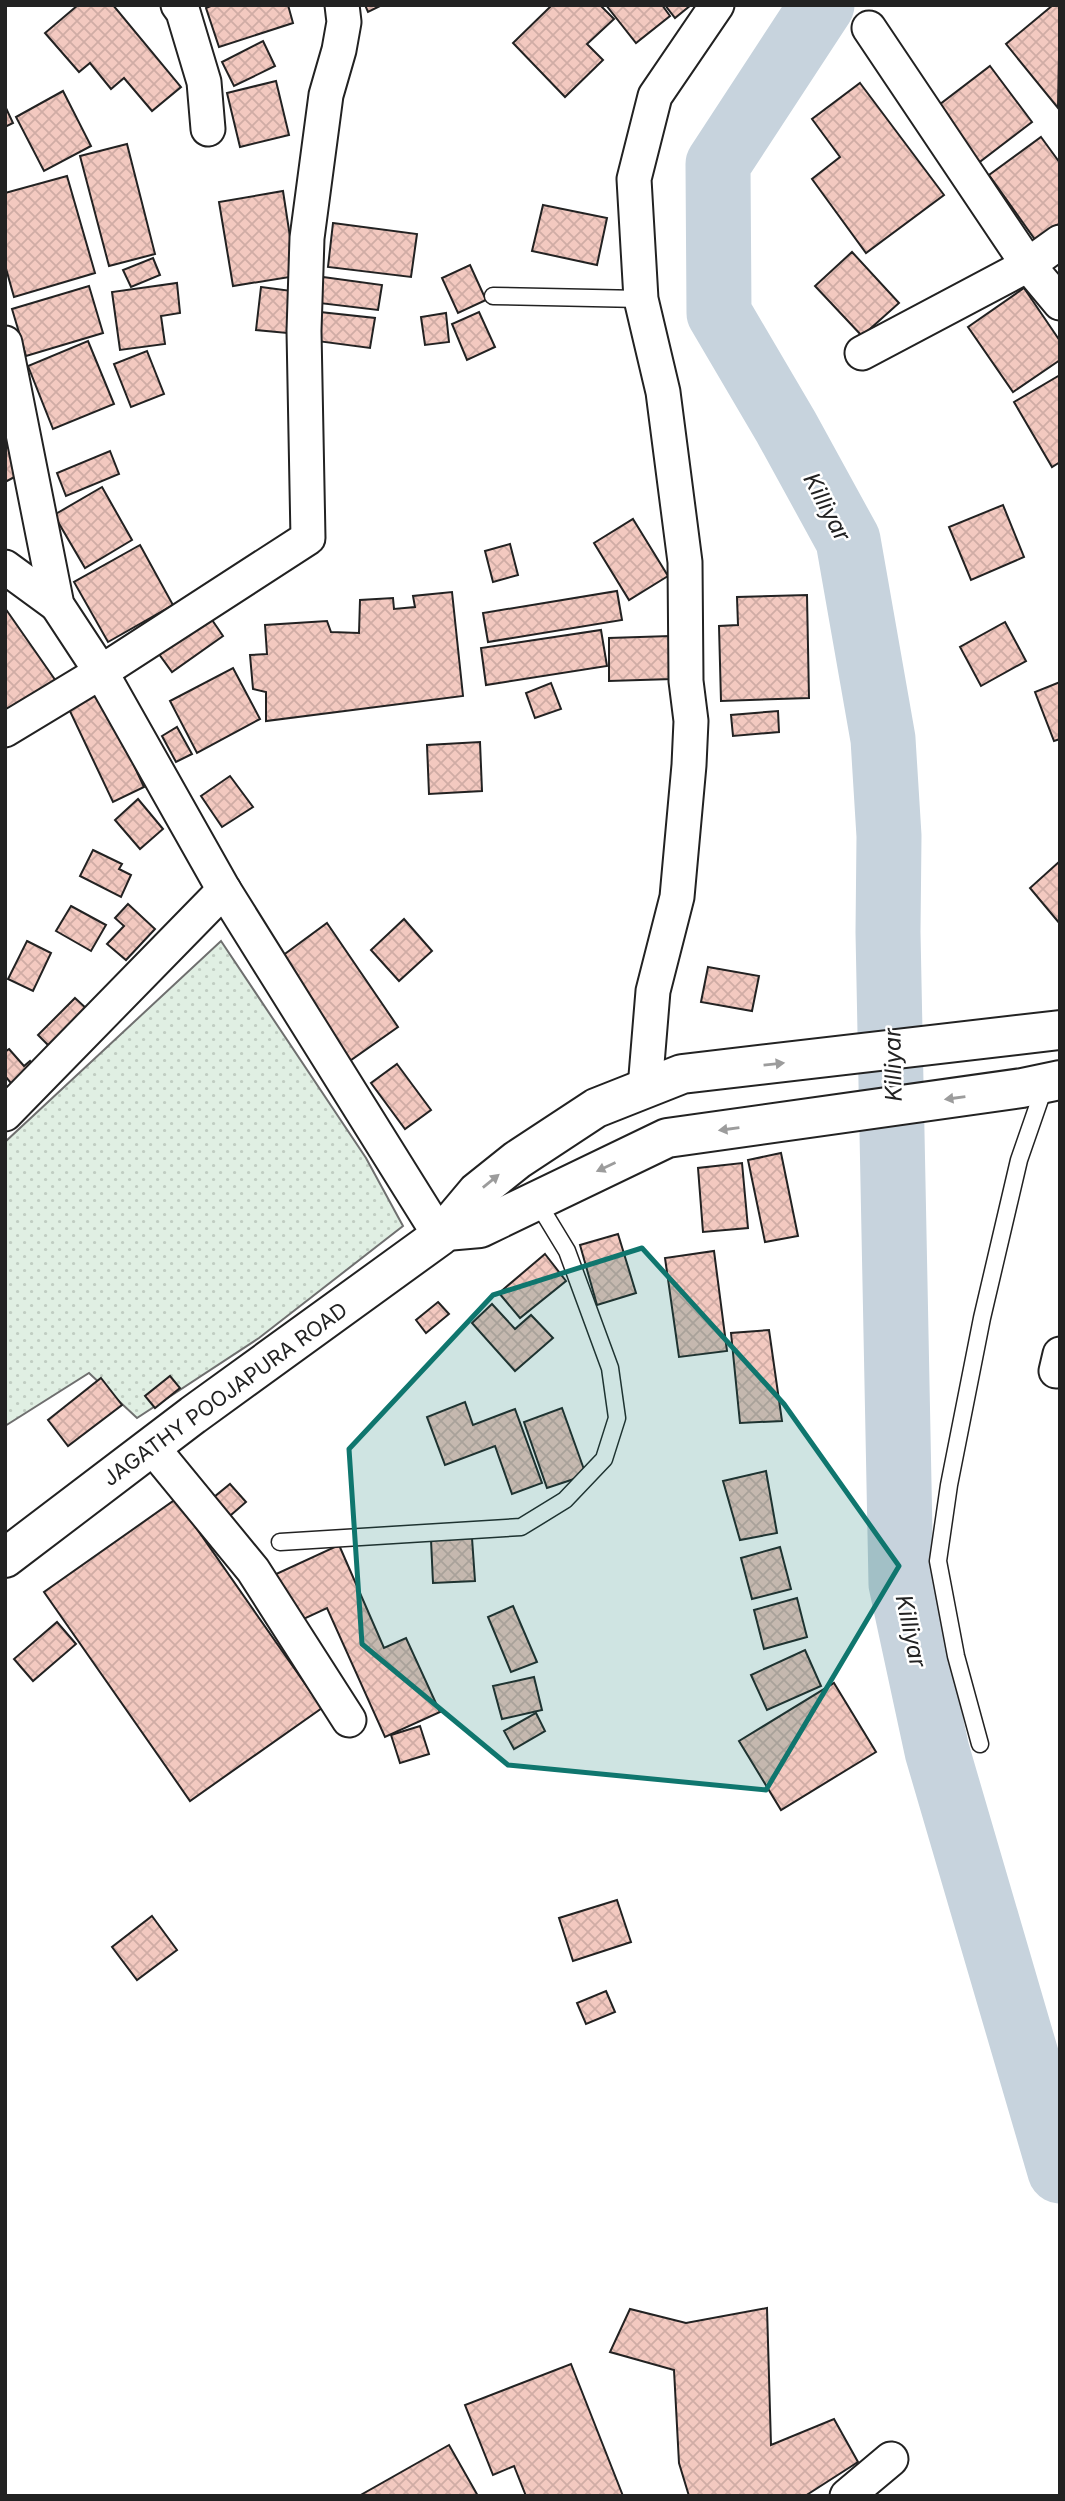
<svg xmlns="http://www.w3.org/2000/svg" width="1065" height="2501" viewBox="0 0 1065 2501" font-family="Inter,sans-serif">
<style>
.park{fill:url(#park-dots);stroke:#6f6f6f;stroke-width:2}
.lines{fill:none;stroke-linecap:round;stroke-linejoin:round}
.river{stroke:#c7d3dd;stroke-width:65}
.building{fill:url(#building-cross-hatch);stroke:#222;stroke-width:2}
.service-casing{stroke:#222;stroke-width:19}
.minor-casing{stroke:#222;stroke-width:37}
.secondary-casing{stroke:#222;stroke-width:42}
.service{stroke:#fff;stroke-width:16}
.minor{stroke:#fff;stroke-width:33}
.secondary{stroke:#fff;stroke-width:38}
.oneway{fill:#9c9c9c}
.marked{fill:#0f766e;fill-opacity:0.2;stroke:#0f766e;stroke-width:5;stroke-linejoin:round}
.labels{text-anchor:middle;dominant-baseline:central;stroke-width:5;stroke-linejoin:round;paint-order:stroke}
.street-label{font-size:21px;fill:#222;stroke:#fff}
.water-label{font-size:23px;font-style:italic;fill:#222;stroke:#fff}
</style>
<defs>
<pattern id="park-dots" width="8" height="8" patternUnits="userSpaceOnUse" patternTransform="scale(1.75)"><rect width="8" height="8" fill="#e0efe3"/><path d="M2 2h.1M6 6h.1" fill="none" stroke="#c0cdc2" stroke-width="1.8" stroke-linecap="round"/></pattern>
<pattern id="building-cross-hatch" width="8" height="8" patternUnits="userSpaceOnUse" patternTransform="scale(1.75)"><rect width="8" height="8" fill="#f3c9c0"/><path d="M0 0l8 8M0 8l8-8" fill="none" stroke="#d0aca5"/></pattern>
</defs>
<rect width="100%" height="100%" fill="#fff"/>
<!-- park -->
<path class="park" d="M221 941 366 1158 403 1226 259 1338 137 1418 89 1373 5 1426V1142Z"/>
<g class="lines">
<!-- river -->
<path class="river" d="M822 5 718 164 719 313 786 427 848 540 883 739 889 836 888 932 901 1584 937 1751 1060 2171"/>
</g>
<!-- building -->
<g class="building">
<path d="M78 5H113L181 87 152 111 124 78 111 89 90 63 79 72 45 33Z"/>
<path d="M213 5H288L293 23 219 47 206 8Z"/>
<path d="M365 5H382L368 12Z"/>
<path d="M552 5H600L614 19 587 44 603 60 565 97 513 43Z"/>
<path d="M606 5H662L670 16 636 43Z"/>
<path d="M665 5H691L675 18Z"/>
<path d="M1053 5H1060L1058 108 1006 44Z"/>
<path d="M263 41 275 66 234 86 222 62Z"/>
<path d="M990 66 1032 122 977 164 935 108Z"/>
<path d="M276 81 289 135 240 147 227 93Z"/>
<path d="M860 83 944 195 866 253 812 179 840 157 812 119Z"/>
<path d="M63 91 91 146 44 171 16 117Z"/>
<path d="M5 106 13 123 5 127Z"/>
<path d="M1041 137 1060 163V223L1036 241 989 175Z"/>
<path d="M127 144 155 254 109 266 80 156Z"/>
<path d="M67 176 95 273 14 297 5 265V193Z"/>
<path d="M283 191 296 276 233 286 219 202Z"/>
<path d="M543 205 607 218 597 265 532 251Z"/>
<path d="M333 223 417 234 411 277 328 267Z"/>
<path d="M852 252 899 303 862 336 815 286Z"/>
<path d="M153 258 160 275 131 287 123 270Z"/>
<path d="M470 265 486 300 458 313 442 278Z"/>
<path d="M323 277 382 285 378 310 319 303Z"/>
<path d="M177 283 180 313 161 316 165 344 120 350 112 292Z"/>
<path d="M89 286 103 333 26 356 12 309Z"/>
<path d="M261 287 292 291 287 333 256 330Z"/>
<path d="M1024 288 1060 341V360L1013 392 968 327Z"/>
<path d="M320 312 375 318 370 348 317 341Z"/>
<path d="M479 312 495 347 467 360 452 324Z"/>
<path d="M446 313 449 342 425 345 421 317Z"/>
<path d="M88 341 114 404 53 429 28 366Z"/>
<path d="M147 351 164 394 131 407 114 364Z"/>
<path d="M1060 375V462L1052 467 1014 402Z"/>
<path d="M5 433 26 471 5 482Z"/>
<path d="M110 451 119 474 66 496 57 473Z"/>
<path d="M102 487 132 540 85 568 54 515Z"/>
<path d="M1003 505 1024 557 971 580 949 527Z"/>
<path d="M633 519 668 576 629 600 594 543Z"/>
<path d="M510 544 518 575 493 582 485 551Z"/>
<path d="M140 545 173 605 108 642 74 582Z"/>
<path d="M617 591 622 620 488 642 483 613Z"/>
<path d="M452 592 463 696 266 721V692L253 689 250 655 267 654 265 625 327 621 331 632 359 633 360 600 393 598 394 609 415 607 413 596Z"/>
<path d="M807 595 809 698 721 701 719 626 738 625 737 597Z"/>
<path d="M5 608 58 684 5 721Z"/>
<path d="M208 614 223 636 172 672 156 650Z"/>
<path d="M1005 622 1026 661 981 686 960 647Z"/>
<path d="M601 630 607 666 486 685 481 648Z"/>
<path d="M670 636 672 679 609 681V638Z"/>
<path d="M233 668 260 719 197 753 170 701Z"/>
<path d="M1060 682V739L1054 741 1035 692Z"/>
<path d="M551 683 561 709 535 718 526 693Z"/>
<path d="M100 692 144 787 113 802 68 707Z"/>
<path d="M778 711 779 732 733 736 731 715Z"/>
<path d="M177 727 192 754 176 762 162 736Z"/>
<path d="M480 742 482 791 429 794 427 745Z"/>
<path d="M230 776 253 807 222 827 201 796Z"/>
<path d="M138 799 163 829 140 849 115 820Z"/>
<path d="M93 850 122 864 119 869 131 875 121 897 80 876Z"/>
<path d="M1060 861V924L1030 888Z"/>
<path d="M128 904 155 929 126 960 107 944 124 926 115 918Z"/>
<path d="M71 906 106 925 91 951 56 931Z"/>
<path d="M404 919 432 951 399 981 371 950Z"/>
<path d="M327 923 398 1027 344 1065 278 959Z"/>
<path d="M27 941 51 953 33 991 8 979Z"/>
<path d="M708 967 759 976 752 1011 701 1002Z"/>
<path d="M75 998 88 1010 51 1048 38 1035Z"/>
<path d="M9 1049 24 1066 30 1061 36 1070 15 1088 5 1076V1052Z"/>
<path d="M397 1064 431 1110 405 1129 371 1083Z"/>
<path d="M781 1153 798 1236 765 1242 748 1160Z"/>
<path d="M742 1163 748 1228 703 1232 698 1168Z"/>
<path d="M618 1234 636 1293 597 1305 580 1245Z"/>
<path d="M714 1251 727 1351 679 1357 665 1258Z"/>
<path d="M545 1254 566 1281 520 1318 499 1293Z"/>
<path d="M438 1302 449 1314 426 1333 416 1320Z"/>
<path d="M492 1304 515 1329 531 1315 553 1338 515 1371 472 1323Z"/>
<path d="M769 1330 782 1421 740 1423 731 1333Z"/>
<path d="M170 1376 180 1388 155 1408 145 1396Z"/>
<path d="M101 1378 122 1405 68 1446 48 1420Z"/>
<path d="M465 1402 473 1425 515 1409 542 1483 512 1494 495 1446 445 1465 427 1417Z"/>
<path d="M562 1408 586 1475 547 1488 524 1422Z"/>
<path d="M766 1471 777 1533 740 1540 723 1481Z"/>
<path d="M230 1484 246 1502 224 1521 208 1502Z"/>
<path d="M176 1499 322 1708 190 1801 44 1592Z"/>
<path d="M472 1538 475 1581 433 1583 431 1540Z"/>
<path d="M339 1545 384 1648 406 1638 440 1712 385 1737 327 1608 295 1623 274 1575Z"/>
<path d="M780 1547 791 1589 752 1599 741 1558Z"/>
<path d="M797 1598 807 1637 764 1649 754 1610Z"/>
<path d="M513 1606 537 1662 511 1672 488 1617Z"/>
<path d="M57 1622 76 1644 33 1681 14 1659Z"/>
<path d="M805 1650 821 1686 767 1710 751 1675Z"/>
<path d="M534 1677 542 1710 502 1719 493 1686Z"/>
<path d="M834 1683 876 1752 781 1810 739 1741Z"/>
<path d="M536 1713 545 1731 514 1749 504 1731Z"/>
<path d="M420 1726 429 1754 400 1763 391 1735Z"/>
<path d="M617 1900 631 1942 573 1961 559 1918Z"/>
<path d="M152 1916 177 1950 137 1980 112 1947Z"/>
<path d="M606 1991 615 2012 586 2024 577 2003Z"/>
<path d="M767 2308 771 2445 834 2419 858 2462 805 2496H689L679 2463 674 2370 610 2352 630 2309 686 2323Z"/>
<path d="M571 2364 623 2496H526L514 2466 493 2475 465 2405Z"/>
<path d="M449 2445 478 2496H359Z"/>
</g>
<g class="lines">
<defs>
<g id="service">
<path d="M493 296 641 299"/>
<path d="M280 1542 521 1527 565 1500 604 1459 617 1418 610 1368 567 1251 536 1200"/>
<path d="M980 1744 956 1656 938 1561 949 1485 982 1318 1019 1160 1045 1085"/>
</g>
<g id="minor">
<path d="M178 5 183 12 204 82 208 129"/>
<path d="M869 28 1028 265 1060 303"/>
<path d="M5 343 57 605 101 672 224 890 440 1236"/>
<path d="M862 353 1028 265 1060 242"/>
<path d="M5 567 57 605"/>
<path d="M5 730 101 672 308 538 304 331 307 238 326 95 339 50 344 22 342 5"/>
<path d="M645 1088 653 991 677 897 689 765 691 721 686 681 685 562 663 392 641 299 634 179 655 96 717 5"/>
<path d="M5 1114 224 890"/>
<path d="M1056 1371 1060 1354"/>
<path d="M152 1447 253 1570 349 1720"/>
<path d="M847 2496 891 2459"/>
</g>
<g id="secondary">
<path d="M446 1231 480 1228 667 1138 1022 1088 1060 1080"/>
<path d="M5 1558 193 1415 440 1236 477 1192 517 1160 596 1108 682 1074 1060 1030"/>
</g>
</defs>
<!-- service casing -->
<use href="#service" class="service-casing"/>
<!-- minor casing -->
<use href="#minor" class="minor-casing"/>
<!-- secondary casing -->
<use href="#secondary" class="secondary-casing"/>
<!-- service -->
<use href="#service" class="service"/>
<!-- minor -->
<use href="#minor" class="minor"/>
<!-- secondary -->
<use href="#secondary" class="secondary"/>
</g>
<!-- one-way arrows -->
<defs><path id="oneway-solid" d="M-6-.8H1V-3.2L6.5 0L1 3.2V.8H-6Z" transform="scale(1.75)"/></defs>
<g class="oneway">
<use href="#oneway-solid" transform="translate(774 1064) rotate(-6)"/>
<use href="#oneway-solid" transform="translate(955 1098) rotate(172)"/>
<use href="#oneway-solid" transform="translate(729 1129) rotate(172)"/>
<use href="#oneway-solid" transform="translate(606 1167) rotate(155)"/>
<use href="#oneway-solid" transform="translate(491 1181) rotate(-39)"/>
</g>
<!-- marked area -->
<path class="marked" d="M642 1248 784 1404 899 1566 766 1790 508 1765 362 1644 349 1449 493 1295Z"/>
<g class="labels">
<!-- street labels -->
<g class="street-label">
<text transform="translate(225 1394) rotate(-36)">JAGATHY POOJAPURA ROAD</text>
</g>
<!-- water labels -->
<g class="water-label">
<text transform="translate(827 507) rotate(62)">Killiyar</text>
<text transform="translate(893 1065) rotate(-91)">Killiyar</text>
<text transform="translate(911 1631) rotate(78)">Killiyar</text>
</g>
</g>
<!-- border -->
<rect width="1065" height="2501" fill="none" stroke="#222222" stroke-width="14"/>
</svg>
